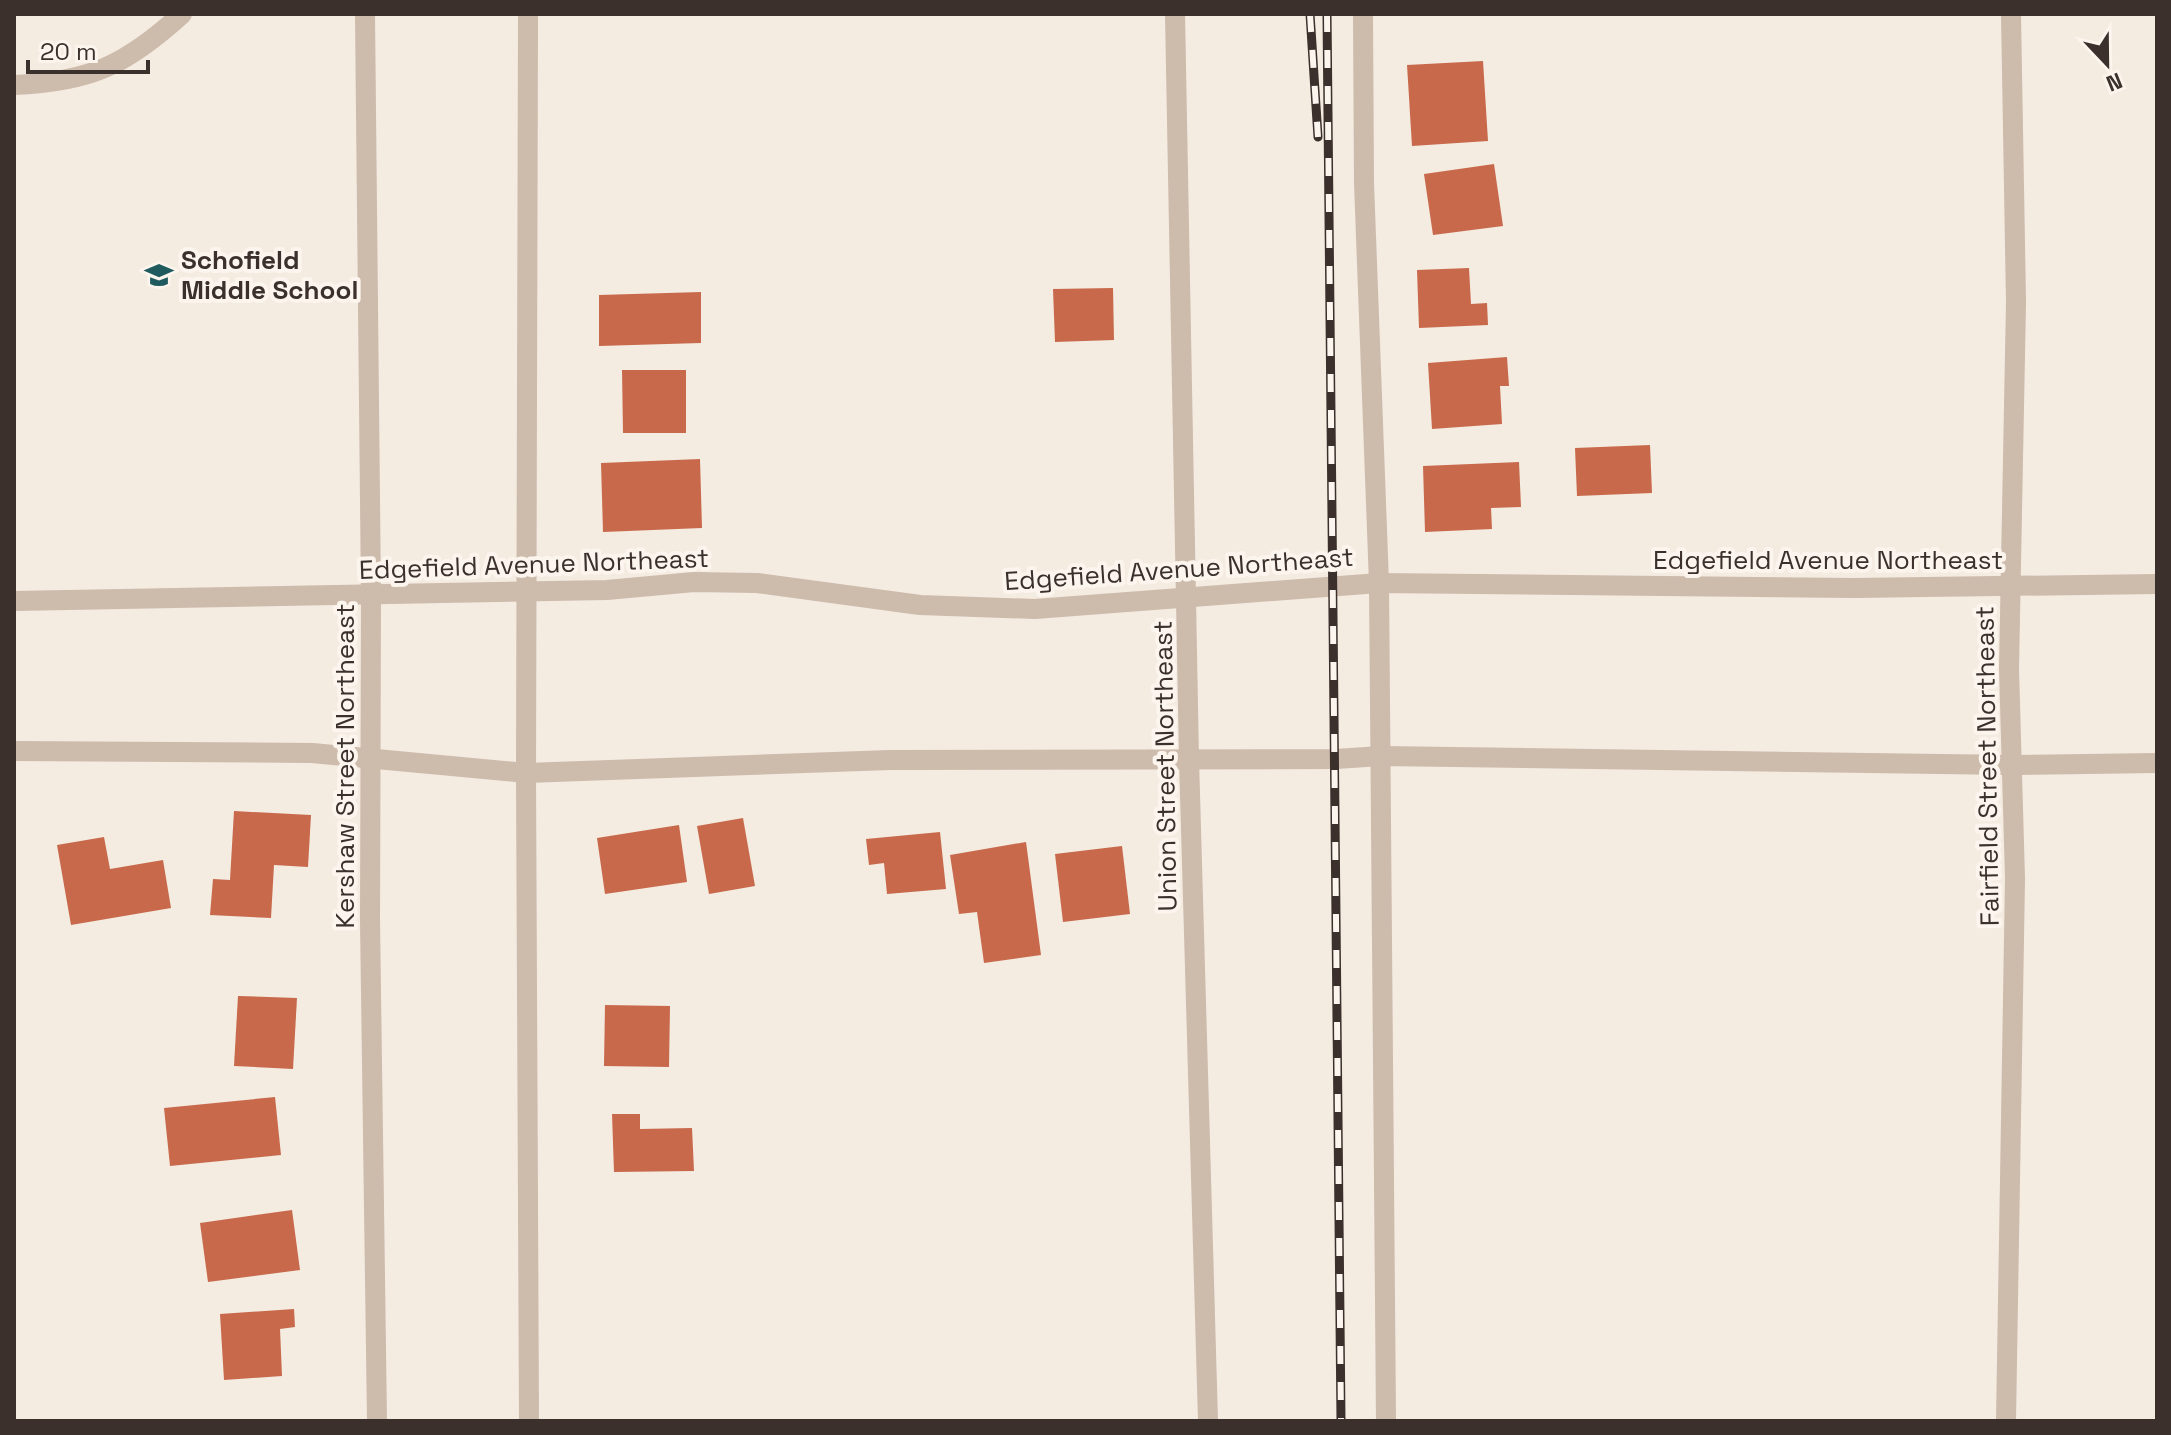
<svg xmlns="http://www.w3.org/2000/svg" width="2171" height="1435" viewBox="0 0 2171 1435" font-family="'Space Grotesk',sans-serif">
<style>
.building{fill:#c8694b}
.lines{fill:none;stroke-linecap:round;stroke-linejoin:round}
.minor{stroke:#cdbbac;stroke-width:20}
.rail-casing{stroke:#3b302b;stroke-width:9}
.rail{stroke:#fbf5ee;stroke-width:6;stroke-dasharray:18;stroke-linecap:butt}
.labels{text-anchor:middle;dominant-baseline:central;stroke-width:8;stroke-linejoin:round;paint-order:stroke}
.poi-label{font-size:26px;font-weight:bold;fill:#3b302b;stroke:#fbf5ee;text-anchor:start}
.street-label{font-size:26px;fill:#3b302b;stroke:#fbf5ee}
</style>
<rect width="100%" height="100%" fill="#f4ebe1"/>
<!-- building -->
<g class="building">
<path d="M1483 61 1488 141 1412 146 1407 65Z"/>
<path d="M1494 164 1503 226 1433 235 1424 174Z"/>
<path d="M1469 268 1471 304 1487 303 1488 325 1419 328 1417 270Z"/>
<path d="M1113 288 1114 340 1055 342 1053 289Z"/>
<path d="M701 292V343L599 346V295Z"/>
<path d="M1507 357 1509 386H1500L1502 424 1432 429 1428 363Z"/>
<path d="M622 370H686V433H623Z"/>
<path d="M1650 445 1652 493 1577 496 1575 448Z"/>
<path d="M700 459 702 528 603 532 601 463Z"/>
<path d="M1519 462 1521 507 1491 508 1492 529 1425 532 1423 466Z"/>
<path d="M234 811 311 815 308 867 274 865 271 918 210 915 213 879 230 880Z"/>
<path d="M743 818 755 886 709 894 697 826Z"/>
<path d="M679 825 687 882 605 894 597 838Z"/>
<path d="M940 832 946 889 887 894 884 863 869 865 866 839Z"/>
<path d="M104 837 110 869 163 860 171 908 71 925 57 845Z"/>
<path d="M1026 842 1041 955 984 963 977 912 959 914 950 855Z"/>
<path d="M1122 846 1130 914 1063 922 1055 854Z"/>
<path d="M238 996 297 998 293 1069 234 1066Z"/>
<path d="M605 1005 670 1006 669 1067 604 1066Z"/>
<path d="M275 1097 281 1155 170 1166 164 1108Z"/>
<path d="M612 1114H640V1129L692 1128 694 1171 614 1172Z"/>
<path d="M292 1210 300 1270 208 1282 200 1223Z"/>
<path d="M294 1309 295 1327 280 1329 282 1376 224 1380 220 1314Z"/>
</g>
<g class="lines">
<!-- minor -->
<g class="minor">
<path d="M365 14 371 597 370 920 377 1421"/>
<path d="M528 14 526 773 529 1421"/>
<path d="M1175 14 1189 759 1208 1421"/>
<path d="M1363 14 1364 183 1379 583 1386 1421"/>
<path d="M14 85C90 82 126 65 182 14"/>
<path d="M14 601 607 590 694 582 757 583 920 605 1035 609 1379 583 1854 588 2157 584"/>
<path d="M14 751 312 753 526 773 890 760 1336 759 1381 756 2012 765 2157 763"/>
<path d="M2006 1421 2015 878 2009 669 2016 302 2011 14"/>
</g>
<defs>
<g id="rail">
<path d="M1310 14 1318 137"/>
<path d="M1327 14 1341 1421"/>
</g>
</defs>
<!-- rail casing -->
<use href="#rail" class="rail-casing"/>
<!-- rail -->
<use href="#rail" class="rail"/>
</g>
<!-- icons -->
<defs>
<symbol id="school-bare" viewBox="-9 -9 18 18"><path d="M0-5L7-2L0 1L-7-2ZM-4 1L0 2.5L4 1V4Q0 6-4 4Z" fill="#1f5a5e" stroke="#fbf5ee" stroke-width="2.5" paint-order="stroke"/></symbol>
</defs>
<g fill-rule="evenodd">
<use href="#school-bare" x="139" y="255" width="40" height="40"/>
</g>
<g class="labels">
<!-- poi labels -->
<g class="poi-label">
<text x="181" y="260">Schofield<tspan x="181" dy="30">Middle School</tspan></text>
</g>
<!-- street labels -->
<g class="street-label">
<text x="1828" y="560">Edgefield Avenue Northeast</text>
<text transform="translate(534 564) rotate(-2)">Edgefield Avenue Northeast</text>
<text transform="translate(1179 569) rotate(-4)">Edgefield Avenue Northeast</text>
<text transform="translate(345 766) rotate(-90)">Kershaw Street Northeast</text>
<text transform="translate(1165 766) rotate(-91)">Union Street Northeast</text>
<text transform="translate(1987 766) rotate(-91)">Fairfield Street Northeast</text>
</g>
</g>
<!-- border -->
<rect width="2171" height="1435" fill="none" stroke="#3b302b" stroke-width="32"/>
<!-- north arrow -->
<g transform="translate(2107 64) rotate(158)" stroke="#fbf5ee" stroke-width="6" paint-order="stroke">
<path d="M0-6L14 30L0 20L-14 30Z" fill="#3b302b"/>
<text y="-12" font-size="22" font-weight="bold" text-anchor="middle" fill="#3b302b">N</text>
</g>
<!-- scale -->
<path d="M28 60v12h120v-12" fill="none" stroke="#3b302b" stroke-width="4"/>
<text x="40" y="60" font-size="24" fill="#3b302b" stroke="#fbf5ee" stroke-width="6" paint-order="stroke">20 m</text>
</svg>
